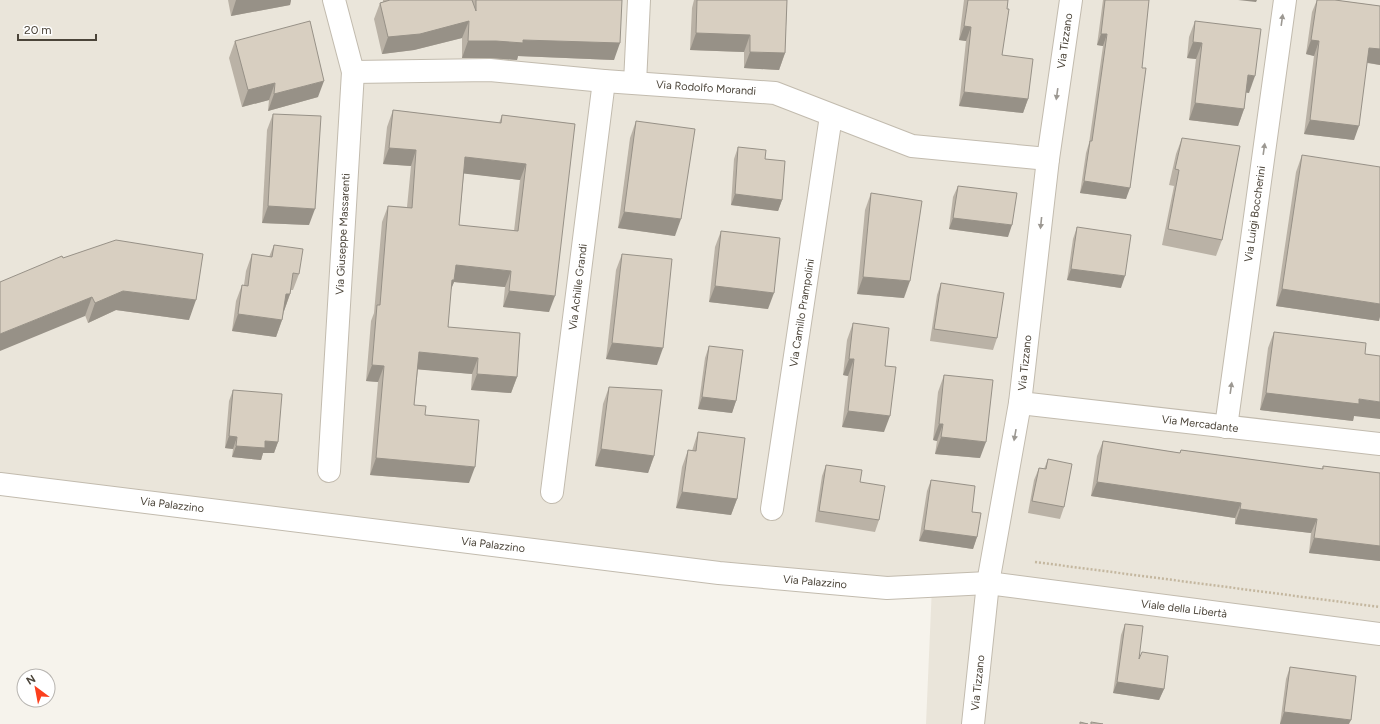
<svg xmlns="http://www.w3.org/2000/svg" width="1380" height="724" viewBox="0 0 1380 724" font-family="Figtree,sans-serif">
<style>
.residential{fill:#eae5da}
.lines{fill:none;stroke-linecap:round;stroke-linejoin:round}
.minor-casing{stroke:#c2bbae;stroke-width:24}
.tertiary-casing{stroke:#c2bbae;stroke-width:24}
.path{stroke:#c4b79f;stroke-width:2.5;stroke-dasharray:2 2;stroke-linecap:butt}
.minor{stroke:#fff;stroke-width:22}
.tertiary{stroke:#fff;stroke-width:22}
.wall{fill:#bab2a6;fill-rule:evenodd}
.shaded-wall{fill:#979187}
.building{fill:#d8cfc1;stroke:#979187;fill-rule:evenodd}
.oneway{fill:#9c9892}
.labels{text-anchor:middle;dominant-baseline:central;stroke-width:4;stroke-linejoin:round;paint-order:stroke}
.street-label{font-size:11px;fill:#4b4439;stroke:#fff}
</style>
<rect width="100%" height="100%" fill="#f6f3ec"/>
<!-- residential -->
<path class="residential" d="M0 0H1380V724H926L932 586 0 492Z"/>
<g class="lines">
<defs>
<g id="minor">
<path d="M353 72 490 70 604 81 775 93 912 146 1048 159"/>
<path d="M635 83 639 0"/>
<path d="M1020 403 1380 444"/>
<path d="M1226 427 1285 0"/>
<path d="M329 471 353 72 334 0"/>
<path d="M0 484 719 573 887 588 988 583 1380 634"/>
<path d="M552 492 604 81"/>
<path d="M772 509 831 116"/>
</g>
<path id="tertiary" d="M973 724 988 583 1020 403 1048 159 1071 0"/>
</defs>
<!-- minor casing -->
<use href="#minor" class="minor-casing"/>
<!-- tertiary casing -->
<use href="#tertiary" class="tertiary-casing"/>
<!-- path -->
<path class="path" d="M1035 562 1380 607"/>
<!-- minor -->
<use href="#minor" class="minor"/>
<!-- tertiary -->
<use href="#tertiary" class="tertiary"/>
</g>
<!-- wall -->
<g class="wall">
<path d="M228 0H291L290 5 231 16Z"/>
<path d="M383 0H622L614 60 518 56 517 60 490 58H462V38L414 50 382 54 374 19 380 3 383 2Z"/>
<path d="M694 0H787L785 53 779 70 744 68V52L690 50 692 8Z"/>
<path d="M964 0H1008L1002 55 1028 99 1023 113 959 106 966 41 959 40Z"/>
<path d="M1103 0H1149L1126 199 1080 193 1086 153 1089 143 1103 46 1097 45Z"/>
<path d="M1317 0H1335L1380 6V65L1367 63 1354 140 1304 134 1314 56 1306 54 1312 12Z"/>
<path d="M1195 21 1249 93 1246 92 1244 109 1238 126 1189 120 1196 59 1187 58 1189 37Z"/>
<path d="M235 41 318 97 268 111 269 100 242 107 229 58Z"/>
<path d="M393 110 499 123 502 115 575 124 549 312 503 307 505 287 454 282 451 289 448 327 517 377 511 393 471 390 472 374 418 369 414 405 425 415 469 483 370 475 378 382 366 381 371 321 374 313 382 222 388 206 407 207 411 166 383 164 387 127ZM464 173 520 180 514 231 459 225Z"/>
<path d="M273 114 309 225 262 223 267 130Z"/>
<path d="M636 121 675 236 618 228 630 138Z"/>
<path d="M1182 138 1222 240 1216 256 1162 245 1174 186 1169 185 1176 154Z"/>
<path d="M738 147 765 159 782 200 778 211 731 205 734 159Z"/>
<path d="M1302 155 1379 321 1276 306 1296 172Z"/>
<path d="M958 186 1008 237 949 229 953 197Z"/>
<path d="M871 193 904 298 857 294 865 210Z"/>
<path d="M1077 227 1121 288 1067 280 1073 239Z"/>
<path d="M721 231 768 309 709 302 715 247Z"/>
<path d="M274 245 299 274 293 290H291L290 294 284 311 282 320 276 337 232 331 236 301 242 285H244L246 271 252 254 269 257Z"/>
<path d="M622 254 657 365 606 359 616 270Z"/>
<path d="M63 258 189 320 116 310 88 323Z"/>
<path d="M941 283 997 338 993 350 930 341 937 295Z"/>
<path d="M853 323 885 366 884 432 842 427 848 376 843 375 847 340Z"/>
<path d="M1274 332 1354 416 1353 421 1260 410 1268 348Z"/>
<path d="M709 346 736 401 732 413 698 409 705 358Z"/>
<path d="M944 375 980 458 935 454 937 441 933 440 938 392Z"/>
<path d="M609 387 654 456 648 473 595 466 603 404Z"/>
<path d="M233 390 278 442 274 453H263L261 460 232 457 233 449 225 448 229 401Z"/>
<path d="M698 432 737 499 731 515 676 508 682 467 688 450 692 451Z"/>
<path d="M1103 441 1180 453 1181 450 1322 469 1323 466 1380 473V561L1309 553 1311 533 1235 524V518L1091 496 1097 456Z"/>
<path d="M1048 459 1064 507 1060 519 1028 513 1034 480 1039 468 1044 469Z"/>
<path d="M826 465 860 482 879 520 875 532 815 522 822 476Z"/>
<path d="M931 480 972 512 977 537 973 549 919 541 927 491Z"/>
<path d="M1125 624 1139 659 1164 689 1159 700 1113 693 1121 635Z"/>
<path d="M1290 667 1349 724H1280L1286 679Z"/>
</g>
<!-- shaded-wall -->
<g class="shaded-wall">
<path d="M236 0H291L290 5 231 16Z"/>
<path d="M1238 0H1257L1256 2Z"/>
<path d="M469 21 462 38 414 50 382 54 388 37Z"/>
<path d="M964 26 971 27 966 41 959 40Z"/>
<path d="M696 33 750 35 744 52 690 50Z"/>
<path d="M1101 34H1107L1103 46 1097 45Z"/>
<path d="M523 40 620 43 614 60 518 56 517 60 490 58H462L468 41Z"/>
<path d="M1311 40 1319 41 1314 56 1306 54Z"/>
<path d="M1193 42 1202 43 1196 59 1187 58Z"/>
<path d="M1369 48 1380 49V65L1364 62Z"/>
<path d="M750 52 785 53 779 70 744 68Z"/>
<path d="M1248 75 1255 76 1249 93 1242 92Z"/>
<path d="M324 81 318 97 268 111 274 94Z"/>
<path d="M275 83 269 100 242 107 248 90Z"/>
<path d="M964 92 1028 99 1023 113 959 106Z"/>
<path d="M1195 103 1244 109 1238 126 1189 120Z"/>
<path d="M1310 120 1359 126 1354 140 1304 134Z"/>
<path d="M389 148 416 150 411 166 383 164Z"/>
<path d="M465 157 526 164 520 180 459 173Z"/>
<path d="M1084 181 1130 188 1126 199 1080 193Z"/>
<path d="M735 194 782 200 778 211 731 205Z"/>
<path d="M268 206 315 209 309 225 262 223Z"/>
<path d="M624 212 681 219 675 236 618 228Z"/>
<path d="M953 218 1012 225 1008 237 949 229Z"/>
<path d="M456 265 511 271 505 287 454 282 448 297Z"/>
<path d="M1071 269 1125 276 1121 288 1067 280Z"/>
<path d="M863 277 910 281 904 298 857 294Z"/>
<path d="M715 286 774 293 768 309 709 302Z"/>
<path d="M1282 289 1380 304V317L1379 321 1276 306Z"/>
<path d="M123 291 196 300 189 320 116 310 88 323 95 303Z"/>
<path d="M509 291 555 296 549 312 503 307Z"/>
<path d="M286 294H290L284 311 280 310Z"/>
<path d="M92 297 85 316 0 351V334Z"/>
<path d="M238 314 282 320 276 337 232 331Z"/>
<path d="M612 343 663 348 657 365 606 359Z"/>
<path d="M419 352 478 358 472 374 413 369Z"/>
<path d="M849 359H854L848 376 843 375Z"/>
<path d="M372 365 384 366 378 382 366 381Z"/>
<path d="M477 374 517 377 511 393 471 390Z"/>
<path d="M1266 393 1359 399 1380 402V419L1354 416 1353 421 1260 410Z"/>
<path d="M702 397 736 401 732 413 698 409Z"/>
<path d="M848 411 890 416 884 432 842 427Z"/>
<path d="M939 424H943L937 441 933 440Z"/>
<path d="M229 436 237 437 233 449 225 448Z"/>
<path d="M941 437 986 442 980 458 935 454Z"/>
<path d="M265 441 278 442 274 453H263L261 460 232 457 236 446Z"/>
<path d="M601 449 654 456 648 473 595 466Z"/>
<path d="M376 458 475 467 469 483 370 475Z"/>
<path d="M1097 482 1241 503 1235 518 1091 496Z"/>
<path d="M682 492 737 499 731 515 676 508Z"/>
<path d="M1240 509 1317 519 1311 533 1235 524Z"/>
<path d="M924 530 977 537 973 549 919 541Z"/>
<path d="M1314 538 1380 546V561L1309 553Z"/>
<path d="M1117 682 1164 689 1159 700 1113 693Z"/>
<path d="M1284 712 1351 720 1349 724H1280Z"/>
</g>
<!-- building -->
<g class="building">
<path d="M390 0H472L476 11V0H622L620 43 523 40V43L496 41H468L469 21 420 34 388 37 380 3Z"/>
<path d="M697 0H787L785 53 750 52V35L696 33Z"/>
<path d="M968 0H1008L1007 9H1009L1002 55 1033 59 1028 99 964 92 971 27 964 26Z"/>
<path d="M1105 0H1149L1142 68H1146L1130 188 1084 181 1090 141H1092L1107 34H1101Z"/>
<path d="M1317 0H1335L1380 6V49L1369 48 1359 126 1310 120 1319 41 1311 40Z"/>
<path d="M310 21 324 81 274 94 275 83 248 90 235 41Z"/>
<path d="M1195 21 1261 29 1255 76 1248 75 1244 109 1195 103 1202 43 1193 42Z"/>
<path d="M393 110 501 123 502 115 575 124 555 296 509 291 511 271 456 265 454 280H452L448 327 520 333 517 377 477 374 478 358 419 352 414 405 426 406 425 415 479 420 475 467 376 458 384 366 372 365 377 305H380L388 206 412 208 416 150 389 148ZM465 157 526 164 518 231 459 225Z"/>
<path d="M273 114 321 116 315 209 268 206Z"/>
<path d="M636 121 695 129 681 219 624 212Z"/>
<path d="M1182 138 1240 146 1222 240 1168 229 1179 170 1175 169Z"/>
<path d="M738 147 766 150 765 159 785 161 782 200 735 194Z"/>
<path d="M1302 155 1380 167V304L1282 289Z"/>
<path d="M958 186 1017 193 1012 225 953 218Z"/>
<path d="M871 193 922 201 910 281 863 277Z"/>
<path d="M1077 227 1131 235 1125 276 1071 269Z"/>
<path d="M721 231 780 238 774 293 715 286Z"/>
<path d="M116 240 203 254 196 300 123 291 95 303 92 297 0 334V282L62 256 63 258Z"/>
<path d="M274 245 303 249 299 274 293 273 290 294H286L282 320 238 314 242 285 248 286 252 254 272 257Z"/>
<path d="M622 254 672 259 663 348 612 343Z"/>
<path d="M941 283 1004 293 997 338 934 329Z"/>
<path d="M853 323 889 328 885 366 896 367 890 416 848 411 854 359H849Z"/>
<path d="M1274 332 1366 343 1365 354 1380 356V402L1359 399V404L1266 393Z"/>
<path d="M709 346 743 350 736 401 702 397Z"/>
<path d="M944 375 993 380 986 442 941 437 943 424H939Z"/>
<path d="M609 387 662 390 654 456 601 449Z"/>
<path d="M233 390 282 394 278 442 265 441V448L236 446 237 437 229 436Z"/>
<path d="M698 432 745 438 737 499 682 492 688 450 696 451Z"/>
<path d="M1103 441 1180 453 1181 450 1323 469V466L1380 473V546L1314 538 1317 519 1240 509 1241 503 1097 482Z"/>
<path d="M1048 459 1072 464 1064 507 1032 501 1039 468 1046 469Z"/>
<path d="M826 465 862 470 860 482 885 486 879 520 819 511Z"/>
<path d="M931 480 975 486 972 512 981 513 977 537 924 530Z"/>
<path d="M1125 624 1143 626 1139 659 1142 652 1168 656 1164 689 1117 682Z"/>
<path d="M1290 667 1356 676 1351 720 1284 712Z"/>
<path d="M1080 722 1088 724H1080Z"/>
<path d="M1091 722 1103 724H1091Z"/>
</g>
<!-- one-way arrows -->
<defs><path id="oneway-solid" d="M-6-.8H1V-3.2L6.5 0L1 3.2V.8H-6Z"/></defs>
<g class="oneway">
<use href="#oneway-solid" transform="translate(1282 20) rotate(-82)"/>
<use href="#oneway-solid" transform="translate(1057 94) rotate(98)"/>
<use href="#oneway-solid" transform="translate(1264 149) rotate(-82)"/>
<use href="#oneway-solid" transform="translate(1041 223) rotate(96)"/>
<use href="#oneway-solid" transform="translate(1231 388) rotate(-82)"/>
<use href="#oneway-solid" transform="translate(1015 435) rotate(100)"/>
</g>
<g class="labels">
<!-- street labels -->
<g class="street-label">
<text transform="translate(1065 41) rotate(-82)">Via Tizzano</text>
<text transform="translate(706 88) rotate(4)">Via Rodolfo Morandi</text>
<text transform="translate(1255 214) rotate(-82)">Via Luigi Boccherini</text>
<text transform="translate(343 234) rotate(-87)">Via Giuseppe Massarenti</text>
<text transform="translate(578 287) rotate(-83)">Via Achille Grandi</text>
<text transform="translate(802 313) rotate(-81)">Via Camillo Prampolini</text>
<text transform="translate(1025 363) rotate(-84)">Via Tizzano</text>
<text transform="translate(1200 424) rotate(7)">Via Mercadante</text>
<text transform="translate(172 505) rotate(7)">Via Palazzino</text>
<text transform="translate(493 545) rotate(7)">Via Palazzino</text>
<text transform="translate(815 582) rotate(5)">Via Palazzino</text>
<text transform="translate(1184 609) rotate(7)">Viale della Libertà</text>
<text transform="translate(978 683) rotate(-84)">Via Tizzano</text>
</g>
</g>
<!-- north arrow -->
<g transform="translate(36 688) rotate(328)"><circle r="19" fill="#ffffff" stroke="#b7b4b0"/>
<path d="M0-3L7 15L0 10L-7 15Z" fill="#fc3f1d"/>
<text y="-6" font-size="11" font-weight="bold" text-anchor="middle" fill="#4b4439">N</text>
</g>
<!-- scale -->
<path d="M18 34v6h78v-6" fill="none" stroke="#4b4439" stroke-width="2"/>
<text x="24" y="34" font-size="12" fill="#4b4439" stroke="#ffffff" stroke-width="3" paint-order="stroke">20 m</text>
</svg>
